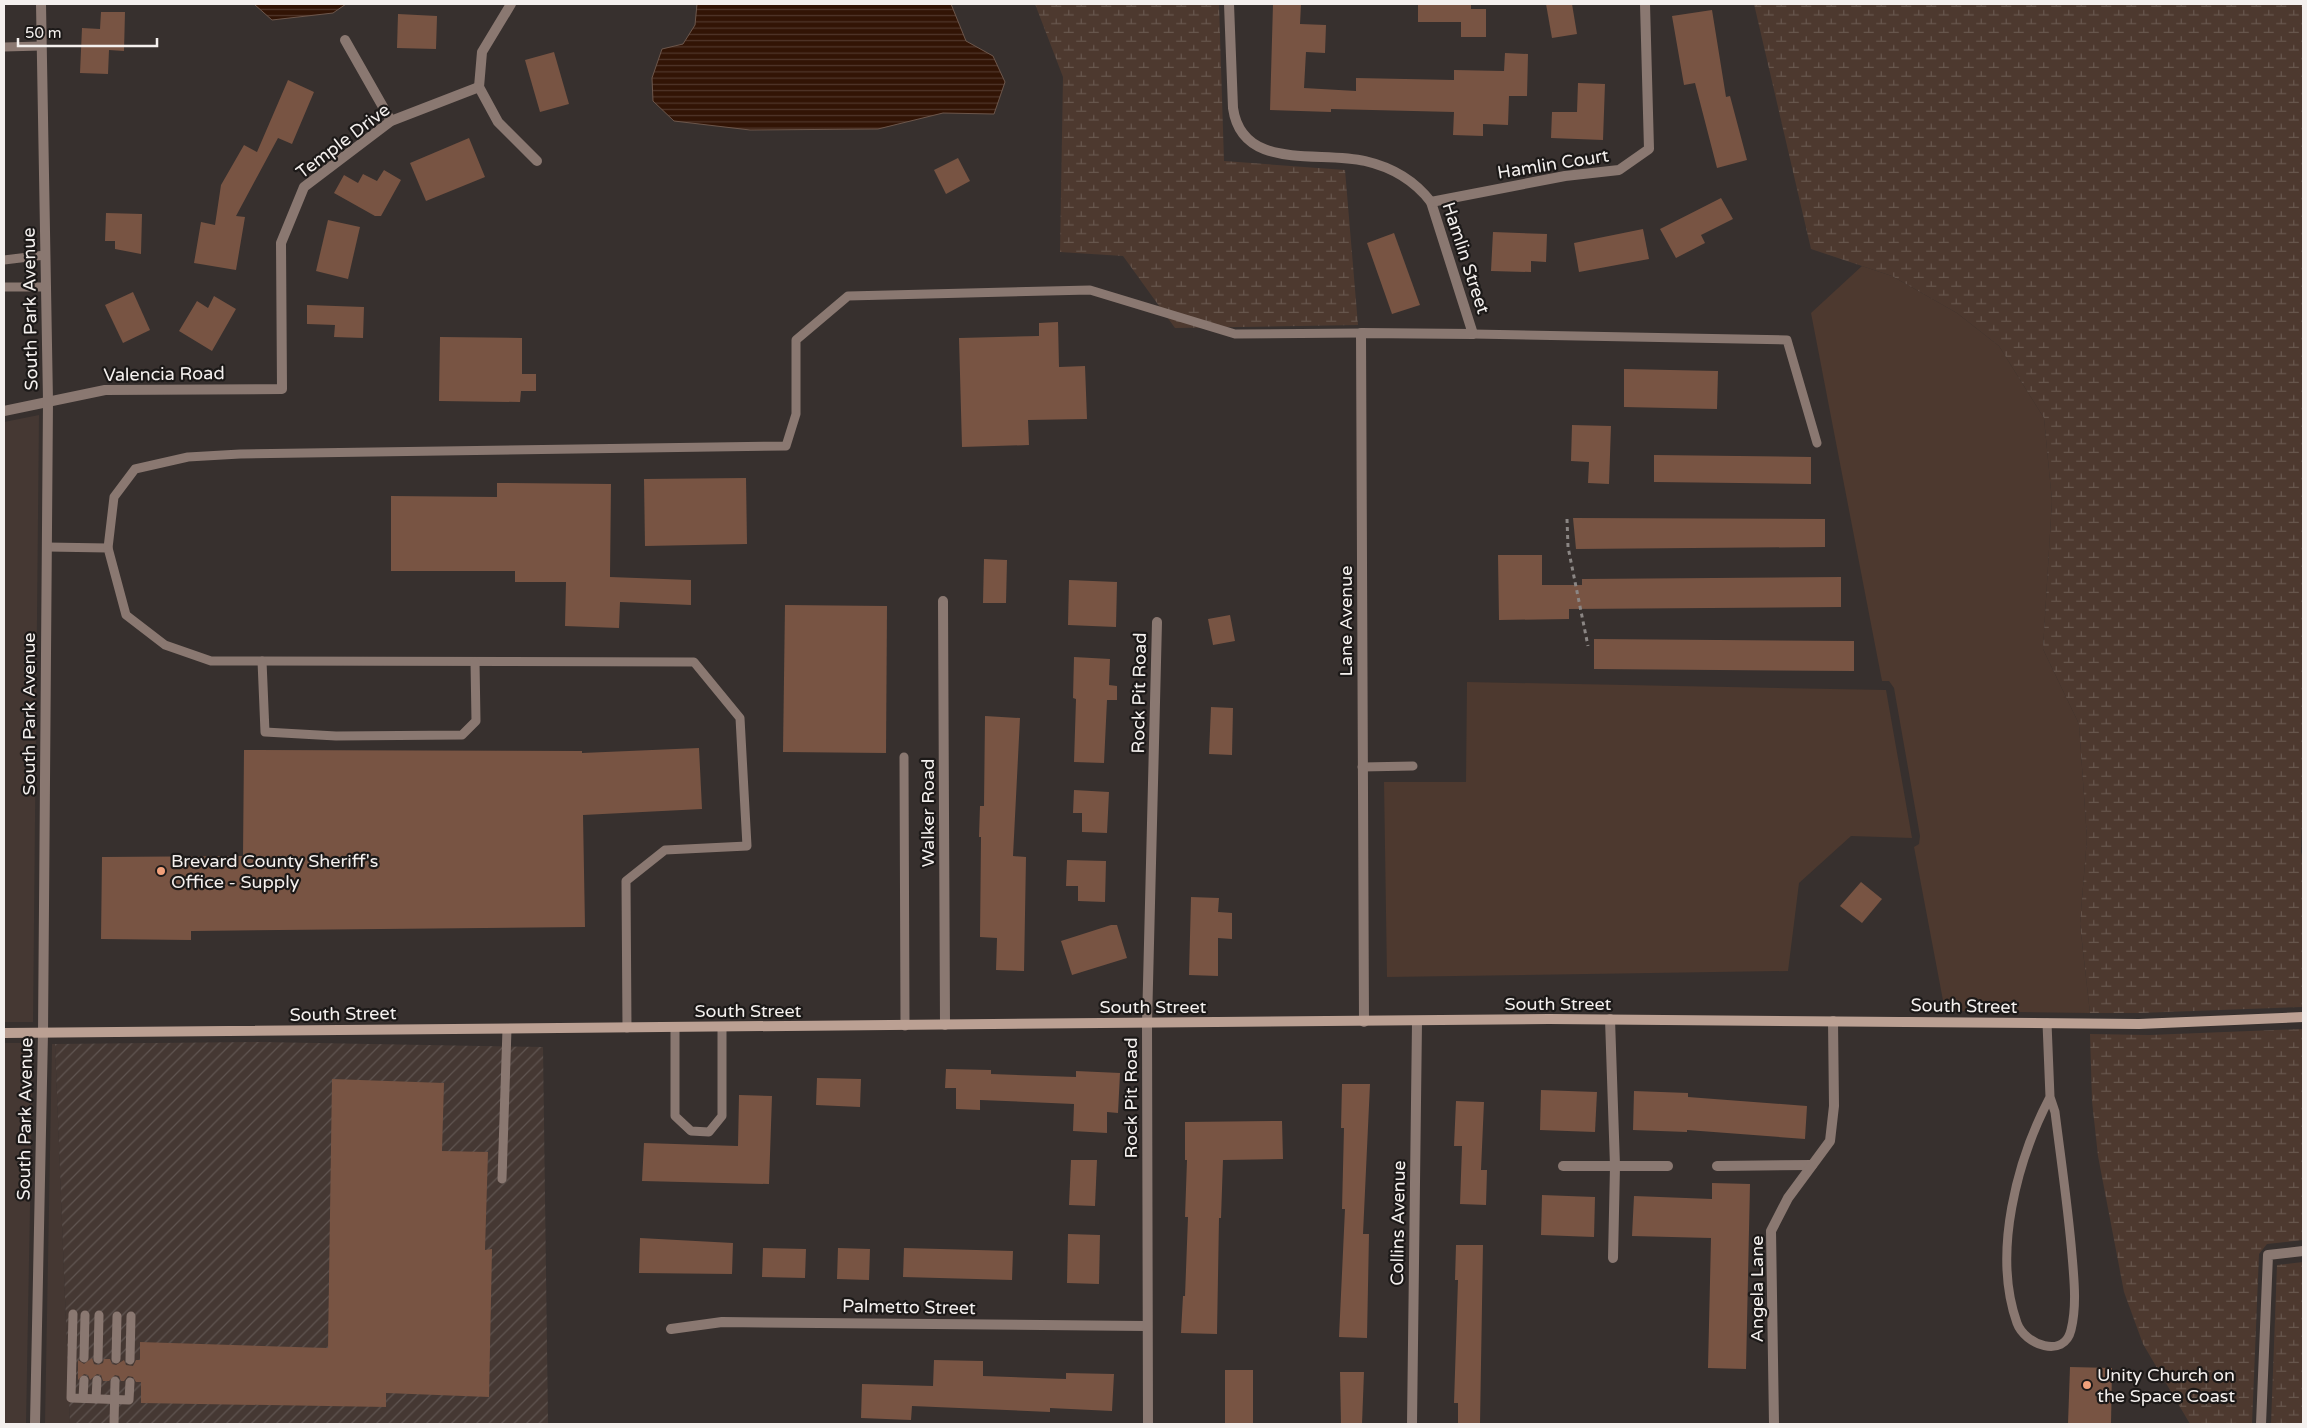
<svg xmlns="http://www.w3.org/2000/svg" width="2307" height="1428" viewBox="0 0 2307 1428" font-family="'Varela Round',sans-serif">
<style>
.built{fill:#453833}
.industrial{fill:url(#industrial-furrows)}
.grass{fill:#4d392f}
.wetland{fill:url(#wetland-marsh)}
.water{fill:url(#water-rules);stroke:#6c564b}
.building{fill:#785443}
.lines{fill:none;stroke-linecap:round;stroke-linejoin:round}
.path{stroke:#8b8684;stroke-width:3;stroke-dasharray:4 4;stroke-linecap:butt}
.service{stroke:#8a7871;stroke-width:9}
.minor{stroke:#8a7871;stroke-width:10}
.tertiary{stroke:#8a7871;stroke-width:10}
.secondary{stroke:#bba093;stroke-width:10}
.poi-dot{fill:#f1a17b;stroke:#1c1918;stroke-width:2}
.labels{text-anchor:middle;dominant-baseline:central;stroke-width:4.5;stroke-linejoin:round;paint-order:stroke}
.street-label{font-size:18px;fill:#f4f0ee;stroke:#1c1918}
.poi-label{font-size:18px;fill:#f4f0ee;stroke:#1c1918;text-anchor:start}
</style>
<defs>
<pattern id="industrial-furrows" width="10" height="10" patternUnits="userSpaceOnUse" patternTransform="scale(1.25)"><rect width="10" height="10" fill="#453833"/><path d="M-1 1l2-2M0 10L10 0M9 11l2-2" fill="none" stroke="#605551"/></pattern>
<pattern id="wetland-marsh" width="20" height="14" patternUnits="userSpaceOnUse" patternTransform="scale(1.25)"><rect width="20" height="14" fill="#4d392f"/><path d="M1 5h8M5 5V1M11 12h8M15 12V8" fill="none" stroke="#67564d"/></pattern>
<pattern id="water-rules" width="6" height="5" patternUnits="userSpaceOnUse" patternTransform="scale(1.25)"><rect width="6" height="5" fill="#321405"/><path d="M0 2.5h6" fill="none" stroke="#50362a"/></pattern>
</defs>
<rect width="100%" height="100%" fill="#37302e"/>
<!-- built -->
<g class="built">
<path d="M39 415 33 1022H4V422Z"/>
<path d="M4 1043H33L26 1424H4Z"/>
<path d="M52 1044H55L70 1424H45Z"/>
</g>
<!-- industrial -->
<path class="industrial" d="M260 1042 543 1047 548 1424H70L55 1044Z"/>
<!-- grass -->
<g class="grass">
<path d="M1862 266 1892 276 1957 313 1999 346 2044 418 2052 501 2043 649 2079 724 2087 838 2080 924 2090 1013 1945 1011 1914 847 1919 844 1920 836 1894 688 1889 681H1882L1811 313Z"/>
<path d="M1467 682 1886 690 1912 838 1851 836 1799 883 1788 971 1387 977 1384 782H1466Z"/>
</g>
<!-- wetland -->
<g class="wetland">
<path d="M1035 4H1219L1224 161 1345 170 1358 325 1175 328 1123 256 1060 252 1063 77Z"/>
<path d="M1754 4H2303V796L2301 852 2303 858V1007L2139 1013H2090L2080 924 2087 838 2079 724 2043 649 2052 501 2044 418 1999 346 1957 313 1892 276 1811 249Z"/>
<path d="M2303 1029V1240L2267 1244 2259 1254 2252 1424H2190L2143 1344 2124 1292 2098 1156 2092 1101 2090 1034 2149 1035Z"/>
<path d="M2303 1262V1424H2271L2277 1265Z"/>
</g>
<!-- water -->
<g class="water">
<path d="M254 4H346L333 13 272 20Z"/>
<path d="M697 4H951L966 41 993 56 1005 82 994 114 943 113 878 129 750 130 674 121 653 101 652 78 662 49 683 44 695 25Z"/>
</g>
<!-- building -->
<g class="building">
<path d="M1273 4H1301L1300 24 1326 25 1325 53 1306 52 1304 88 1356 91V78L1454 80V70L1504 71 1505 53 1528 54 1527 96H1509L1508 125 1483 124V136L1453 135 1454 112 1331 109V112L1270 110Z"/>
<path d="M1418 4H1471V9H1486V37H1461V22H1418Z"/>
<path d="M1546 4H1572L1577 34 1552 38Z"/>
<path d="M1712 10 1726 97 1730 96 1747 160 1717 168 1695 83 1684 85 1672 16Z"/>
<path d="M101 12H125L124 51 109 50 108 74 80 73 82 28 100 29Z"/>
<path d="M398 14 437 16 436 49 397 48Z"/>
<path d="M554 52 569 104 540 112 525 60Z"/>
<path d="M288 80 314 92 292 144 278 138 236 216 245 217 236 270 194 263 201 222 215 225 221 185 244 145 257 152Z"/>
<path d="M1578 83 1605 84 1603 140 1551 138 1552 112H1577Z"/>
<path d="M469 138 485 177 426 201 410 163Z"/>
<path d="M958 158 970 181 946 194 934 170Z"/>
<path d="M384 170 401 180 381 216H375L334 193 344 175 358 183 363 174 377 181Z"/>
<path d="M1721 198 1733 219 1701 235 1705 243 1676 258 1660 229Z"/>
<path d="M106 213 142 214 141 254 115 249V241H105Z"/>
<path d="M328 220 360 227 348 279 316 271Z"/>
<path d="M1643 229 1649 259 1579 272 1574 243Z"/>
<path d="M1493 232 1547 234 1546 262 1531 261V272L1491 271Z"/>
<path d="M1394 233 1420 305 1392 314 1367 243Z"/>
<path d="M133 292 150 330 123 343 105 305Z"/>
<path d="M214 296 236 309 212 351 179 331 197 301 208 308Z"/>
<path d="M307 305 364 307 363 338 334 337 335 325 307 324Z"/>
<path d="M1058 322 1059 367 1085 366 1087 419 1028 420 1029 445 962 447 959 338 1039 336V323Z"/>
<path d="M440 337 522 338V374H536V391H521L520 402 439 401Z"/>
<path d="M1624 369 1718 371 1717 409 1624 407Z"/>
<path d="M1572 425 1611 426 1609 484 1588 483 1589 462 1571 461Z"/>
<path d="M1654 455 1811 457V484L1654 482Z"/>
<path d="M746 478 747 544 645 546 644 479Z"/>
<path d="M497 483 611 484 610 577 691 580V605L620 602 619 628 565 626 566 582H515V571H391V496L497 497Z"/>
<path d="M1573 518 1825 519V547L1576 549Z"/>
<path d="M1498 555H1542V585H1582V579L1841 577V607L1569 609V619L1499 620Z"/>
<path d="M984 559 1007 560 1006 603H983Z"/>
<path d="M1069 580 1117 582 1116 627 1068 625Z"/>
<path d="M785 605 887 606 886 753 783 752Z"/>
<path d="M1230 615 1235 641 1213 645 1208 619Z"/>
<path d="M1594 639 1854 641V671L1594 669Z"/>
<path d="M1074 657 1110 659 1109 685 1117 686V700H1107L1104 763 1074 762 1076 699 1073 698Z"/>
<path d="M1211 707 1233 708 1232 755 1209 754Z"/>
<path d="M985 716 1020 718 1013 856 1026 857 1024 971 996 970 997 938 980 937 981 837H979L980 806H984Z"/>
<path d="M699 748 702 809 583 815 585 927 191 931V940L101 939 102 857 243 856 244 750 582 751V753Z"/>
<path d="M1074 790 1109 792 1107 833 1082 832V813H1073Z"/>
<path d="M1067 860 1106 861 1105 902 1078 901V886H1066Z"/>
<path d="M1861 882 1882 899 1862 923 1840 906Z"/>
<path d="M1191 897 1219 898 1218 912 1232 913V939L1218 938V976L1189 975Z"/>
<path d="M1111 925H1117L1127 958 1072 975 1061 941Z"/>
<path d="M946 1069 991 1070V1074L1076 1077V1071L1120 1073 1118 1113 1107 1112V1133L1073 1131 1074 1104 980 1100V1110L956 1109V1088H945Z"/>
<path d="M817 1078 861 1079 860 1107 816 1105Z"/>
<path d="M332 1079 444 1083 442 1151 488 1152 485 1250 492 1249 489 1397 386 1393V1407L141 1403V1382H136L133 1377 128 1376 124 1381H121L119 1376 115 1375 109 1381H103L101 1375 97 1374 90 1380 88 1375 84 1374 78 1380V1360L84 1364 92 1358 94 1364 98 1365 103 1363 104 1359H110L112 1364 116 1365 124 1360 126 1365 133 1366 136 1360H140V1342L328 1348Z"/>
<path d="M1342 1084H1370L1363 1234H1369L1367 1338 1339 1337 1345 1209H1342L1344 1128H1341Z"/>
<path d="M1541 1090 1597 1092 1595 1132 1540 1130Z"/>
<path d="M1634 1091 1688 1093V1097L1807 1106 1805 1139 1687 1130V1132L1633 1130Z"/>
<path d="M739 1095 772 1096 769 1184 642 1181 644 1143 738 1146Z"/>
<path d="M1456 1101 1484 1102 1481 1170H1487L1486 1205 1460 1204 1462 1146H1454Z"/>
<path d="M1282 1121 1283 1159 1223 1160 1221 1218H1219L1217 1334 1181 1333 1183 1296H1185L1188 1217H1185L1187 1160H1185V1122Z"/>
<path d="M1071 1160H1097L1095 1206 1069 1205Z"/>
<path d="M1712 1183 1750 1184 1746 1369 1708 1368 1711 1238 1632 1236 1634 1196 1712 1199Z"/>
<path d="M1542 1195 1595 1197 1594 1237 1541 1235Z"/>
<path d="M1068 1234 1100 1235 1099 1284 1067 1283Z"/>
<path d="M640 1238 733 1243 732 1274 639 1273Z"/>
<path d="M1456 1245H1483L1480 1424H1458V1403H1454L1458 1280H1455Z"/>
<path d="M763 1248 806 1249 805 1278 762 1277Z"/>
<path d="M838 1248 870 1249 869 1280 837 1279Z"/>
<path d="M904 1248 1013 1251 1012 1280 903 1277Z"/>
<path d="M934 1360 983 1361V1376L1066 1379V1373L1114 1374 1112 1411 1050 1408V1412L912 1406 911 1420 861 1418 862 1384 933 1386Z"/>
<path d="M2070 1367 2112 1368 2111 1424H2068Z"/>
<rect x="1225" y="1370" width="28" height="54"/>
<path d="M1340 1372H1364L1362 1424H1341Z"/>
</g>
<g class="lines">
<!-- path -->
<path class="path" d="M1567 519 1568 547 1588 646"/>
<!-- service -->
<g class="service">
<path d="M4 47 41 46"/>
<path d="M4 260 45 255"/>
<path d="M4 287H46"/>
<path d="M1473 334 1787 340 1817 443"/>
<path d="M47 547 108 548 126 615 165 645 211 661 694 662 740 718 747 846 665 850 626 881 627 1028"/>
<path d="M108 548 114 497 135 469 188 457 240 454 786 446 796 414V340L848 296 1090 290 1235 334 1361 333"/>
<path d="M262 661 265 732 336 736 462 735 476 721 475 662"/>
<path d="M904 757 905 1026"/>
<path d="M1362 767 1413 766"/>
<path d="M2047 1023 2050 1097 2055 1112C2061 1160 2068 1207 2072 1255 2074 1279 2077 1306 2071 1330 2064 1359 2025 1345 2017 1323 1992 1253 2017 1160 2050 1097"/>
<path d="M675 1028V1116L691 1131 709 1132 722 1116V1027"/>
<path d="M502 1179 507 1029"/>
<path d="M73 1314 71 1398 129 1400 130 1382"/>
<path d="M84 1358 85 1315"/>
<path d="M98 1359 99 1315"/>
<path d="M116 1359 117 1316"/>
<path d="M130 1360 131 1316"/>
<path d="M83 1398 84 1380"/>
<path d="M96 1399 97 1380"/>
<path d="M114 1424 115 1381"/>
</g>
<!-- minor -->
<g class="minor">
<path d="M511 4 482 52 479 87 498 122 537 161"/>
<path d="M1229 4 1233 108C1242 172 1319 150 1365 161 1391 167 1415 181 1431 202L1473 334 1361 333 1364 1022"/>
<path d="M345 40 391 121"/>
<path d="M1431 202 1565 176 1619 170 1649 149 1645 4"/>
<path d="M4 411 105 390 282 389 281 243 304 187 391 121 479 87"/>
<path d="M943 601 945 1025"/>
<path d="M1610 1019 1615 1166 1613 1258"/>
<path d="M1563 1166H1668"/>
<path d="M1717 1166 1812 1165"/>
<path d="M671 1329 722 1322 1147 1326"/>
<path d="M1148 1424 1147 1024 1157 622"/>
<path d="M1412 1424 1417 1022"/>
<path d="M1774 1424 1771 1231 1788 1198 1830 1141 1834 1106 1833 1021"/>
<path d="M2261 1424 2268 1255 2303 1251"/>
</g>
<!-- tertiary -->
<path class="tertiary" d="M35 1424 43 1033 48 401 41 4"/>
<!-- secondary -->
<path class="secondary" d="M4 1033 1549 1019 2139 1024 2303 1017"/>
</g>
<!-- markers -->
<g class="poi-dot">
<circle cx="161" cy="871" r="5"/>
<circle cx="2087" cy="1385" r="5"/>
</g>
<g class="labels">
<!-- street labels -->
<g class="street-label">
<text transform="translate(343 141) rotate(-37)">Temple Drive</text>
<text transform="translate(1553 164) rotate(-9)">Hamlin Court</text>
<text transform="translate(1466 258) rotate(72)">Hamlin Street</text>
<text transform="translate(30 309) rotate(-91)">South Park Avenue</text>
<text transform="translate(164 374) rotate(-1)">Valencia Road</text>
<text transform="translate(1346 621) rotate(-90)">Lane Avenue</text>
<text transform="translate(1139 693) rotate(-89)">Rock Pit Road</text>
<text transform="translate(29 714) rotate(-90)">South Park Avenue</text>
<text transform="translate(928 813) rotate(-90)">Walker Road</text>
<text x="1558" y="1004">South Street</text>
<text transform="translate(1964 1006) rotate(1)">South Street</text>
<text x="1153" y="1007">South Street</text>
<text x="748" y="1011">South Street</text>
<text transform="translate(343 1014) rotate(-1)">South Street</text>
<text transform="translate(1131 1098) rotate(-90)">Rock Pit Road</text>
<text transform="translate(25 1119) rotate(-89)">South Park Avenue</text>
<text transform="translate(1398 1223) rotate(-89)">Collins Avenue</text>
<text transform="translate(1757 1289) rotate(-90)">Angela Lane</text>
<text transform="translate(909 1307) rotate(1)">Palmetto Street</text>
</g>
<!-- poi labels -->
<g class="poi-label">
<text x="171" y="861">Brevard County Sheriff's<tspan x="171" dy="21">Office - Supply</tspan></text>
<text x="2097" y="1375">Unity Church on<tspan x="2097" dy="21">the Space Coast</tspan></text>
</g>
</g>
<!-- border -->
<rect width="2307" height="1428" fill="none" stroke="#f4f0ee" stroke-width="10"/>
<!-- scale -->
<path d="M18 38v8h139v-8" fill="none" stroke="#f4f0ee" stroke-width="2.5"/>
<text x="25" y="38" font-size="15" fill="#f4f0ee" stroke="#1c1918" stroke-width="4" paint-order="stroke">50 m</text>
</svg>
